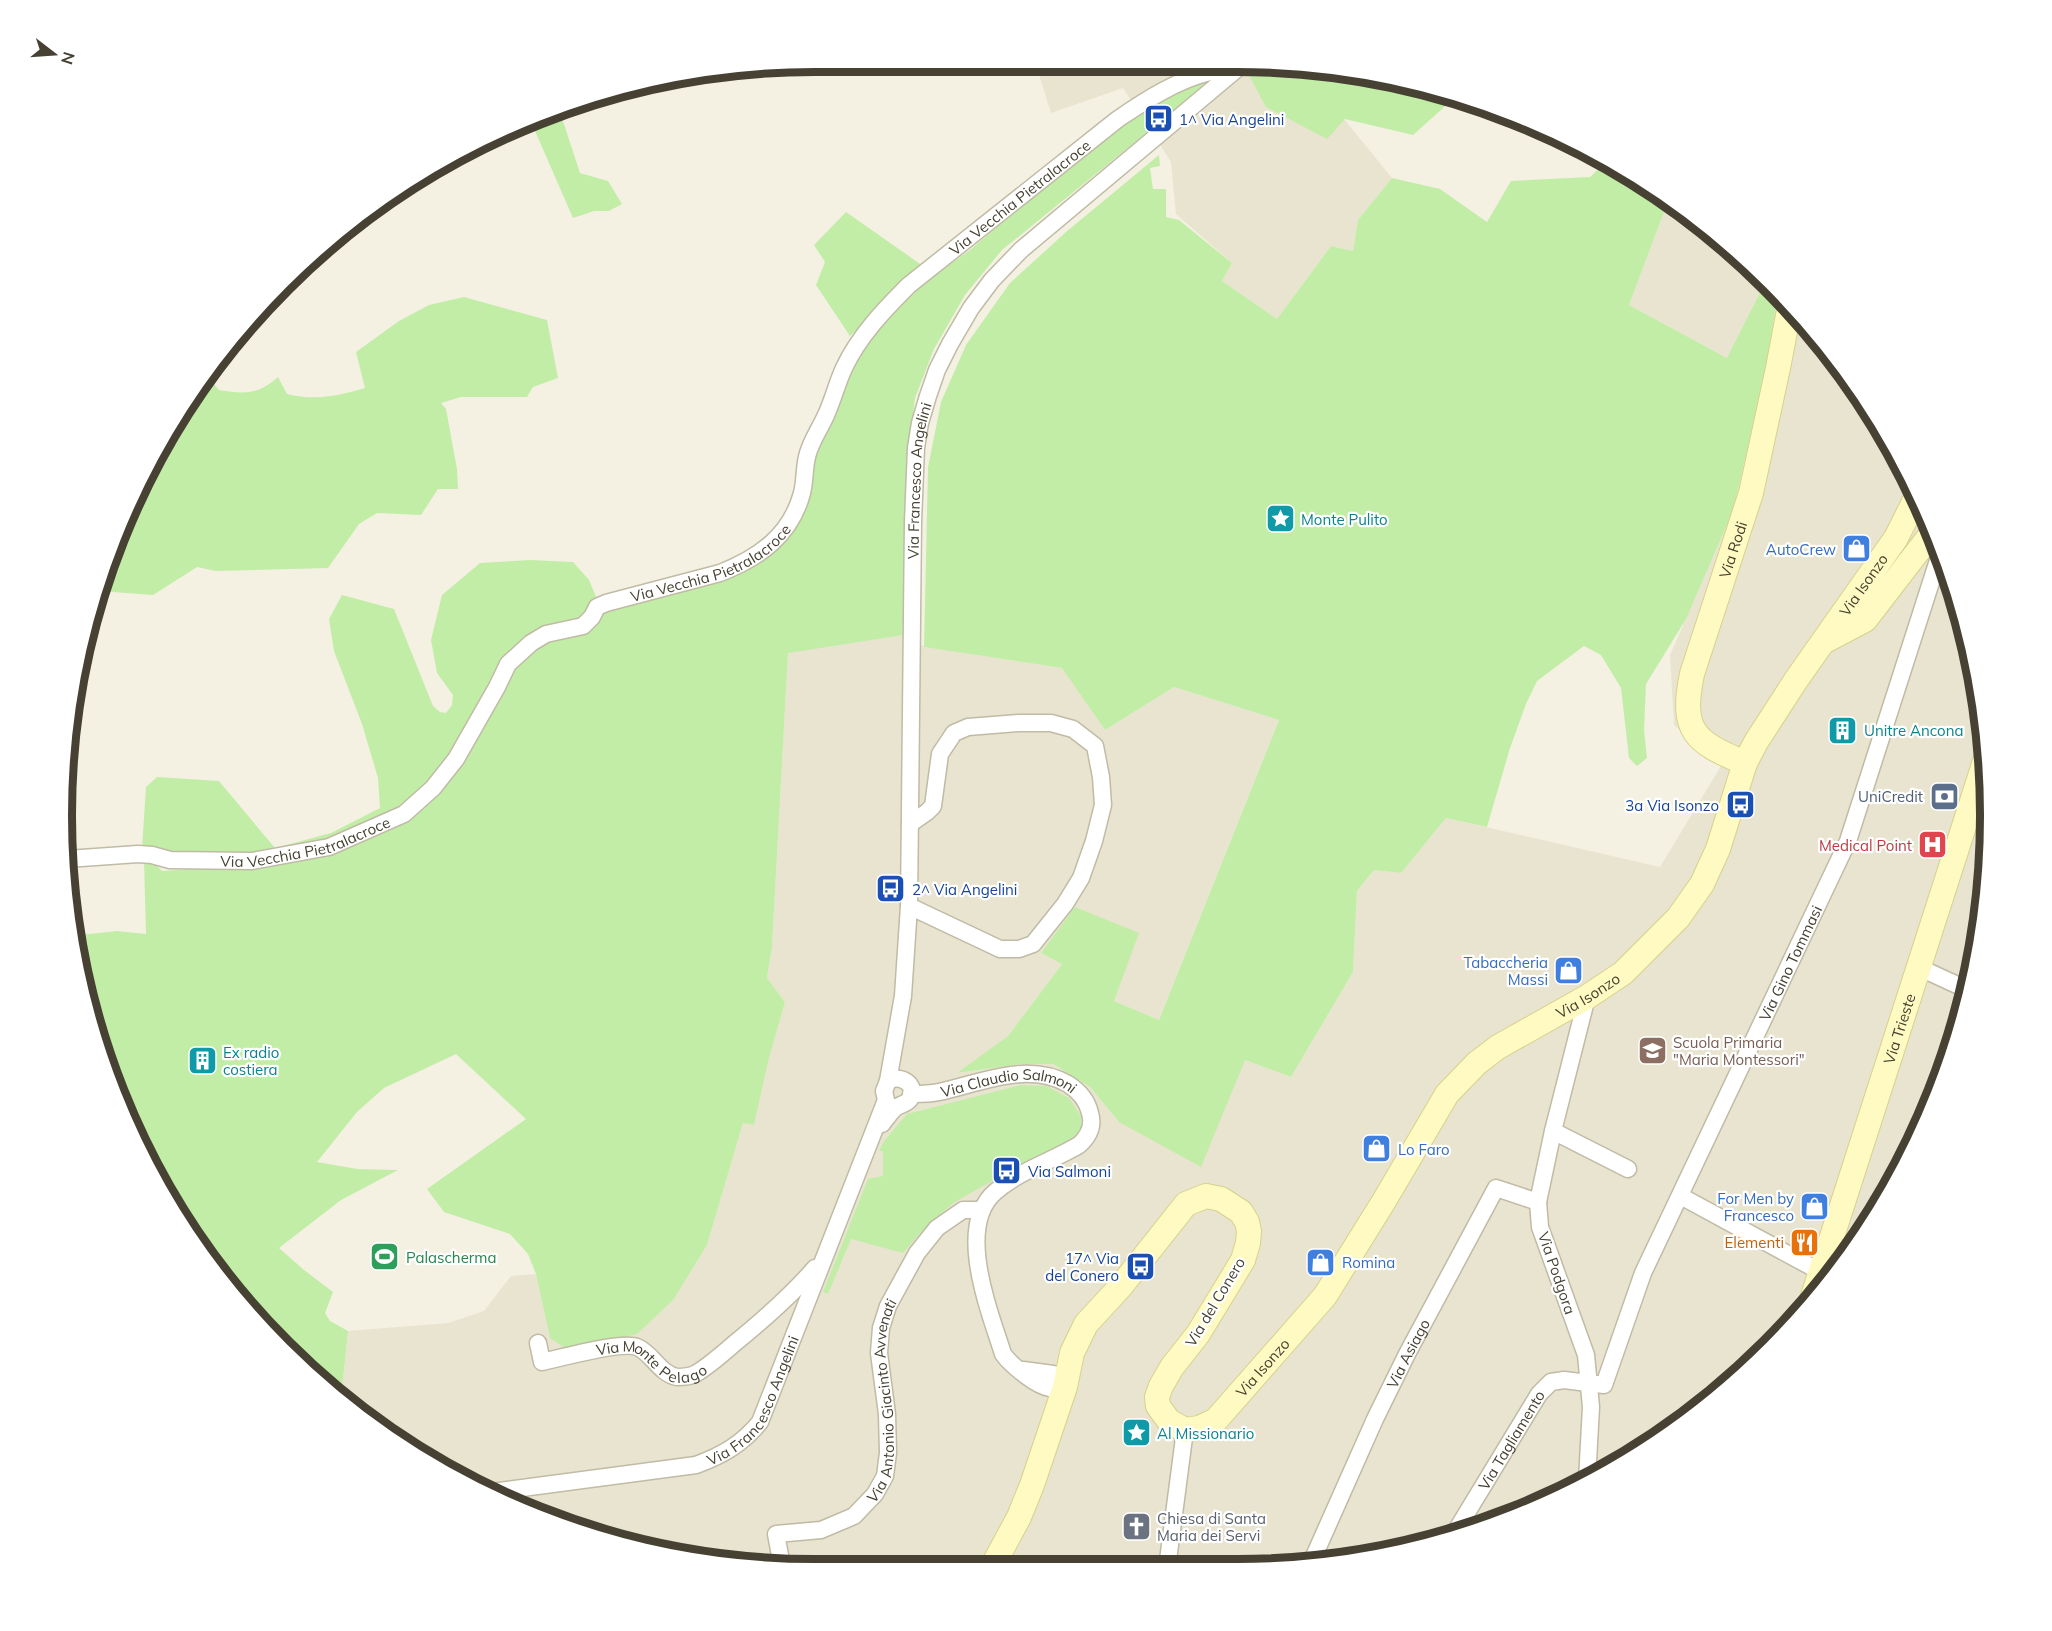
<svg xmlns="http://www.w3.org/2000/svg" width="2052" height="1631" viewBox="0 0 2052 1631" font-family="Mulish,sans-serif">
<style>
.residential{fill:#e8e4d0}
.green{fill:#c2eda7}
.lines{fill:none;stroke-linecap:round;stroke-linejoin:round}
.street-casing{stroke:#c0bba5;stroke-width:19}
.secondary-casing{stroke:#d8d18d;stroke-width:26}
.street{stroke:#fff;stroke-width:16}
.secondary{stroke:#fffac1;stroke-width:24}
.labels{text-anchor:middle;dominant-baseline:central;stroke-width:4.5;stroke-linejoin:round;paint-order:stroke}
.transit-label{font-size:15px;fill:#164399;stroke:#fff;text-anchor:start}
.street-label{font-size:15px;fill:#464132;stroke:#fff}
.culture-label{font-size:15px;fill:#0d838f;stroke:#fff;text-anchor:start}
.shop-label{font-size:15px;fill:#366cbe;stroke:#fff;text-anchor:end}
.service-label{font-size:15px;fill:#4e5e75;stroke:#fff;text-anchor:end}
.health-label{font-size:15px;fill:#be3a42;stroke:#fff;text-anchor:end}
.education-label{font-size:15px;fill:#785e54;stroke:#fff;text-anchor:start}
.food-label{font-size:15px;fill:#c56008;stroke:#fff;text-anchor:end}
.leisure-label{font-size:15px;fill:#27864d;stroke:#fff;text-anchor:start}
.worship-label{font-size:15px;fill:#5b616d;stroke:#fff;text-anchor:start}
.rim{fill:none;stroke:#464132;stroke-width:8}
</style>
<rect width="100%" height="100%" fill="#f4f1e3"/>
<!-- residential -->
<g class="residential">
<path d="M1035 62 1275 63 1344 119 1392 178 1358 220 1353 251 1331 246 1277 319 1222 281 1232 263 1176 214 1171 162 1123 88 1051 113Z"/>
<path d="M1668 201 1733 248 1804 319 1890 439 1951 573 1984 717 1989 865 1965 1011 1913 1149 1834 1275 1733 1383 1613 1469 1479 1530 1286 1568 815 1569 669 1555 527 1512 357 1414 341 1399 348 1331 448 1323 484 1311 511 1276 536 1274 550 1337 674 1299 707 1245 743 1123 754 1125 769 1058 785 1002 767 978 772 947 788 652 904 635 925 647 1063 668 1105 730 1174 687 1279 720 1159 1020 1114 1001 1138 933 1041 953 1062 964 1008 1036 958 1073 1022 1064H1053L1090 1087 1119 1122 1245 1060 1291 1077 1353 972 1357 891 1374 870 1401 873 1446 818 1660 867 1721 766 1674 725 1670 655 1733 511 1764 378 1629 305Z"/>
</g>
<!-- green -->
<g class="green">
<path d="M1273 63H1285L1463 98 1451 101 1413 135 1345 119 1327 139 1266 107 1249 75Z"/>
<path d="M1205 81 1204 86 1002 250 965 295 934 349 915 398 910 445 904 635 788 653 772 947 767 978 785 1002 769 1058 754 1125 743 1123 707 1245 674 1299 637 1334 568 1350 550 1338 536 1274 528 1254 510 1234 444 1212 427 1189 526 1119 456 1054 384 1088 357 1112 317 1162 357 1169 398 1170 341 1200 279 1248 304 1270 333 1292 325 1313 330 1321 348 1331 341 1399 248 1312 162 1192 87 1010 76 925 80 935 117 931 146 934 144 860 154 863 162 871 231 866 171 859 142 848 146 787 157 777 219 781 275 848 331 833 380 808 378 778 362 724 334 651 329 619 342 595 394 609 433 706 440 712 446 713 452 705 453 695 437 673 431 640 442 595 480 563 530 560 573 562 589 580 597 599 762 555 806 507 818 447 840 391 880 325 904 297 970 250 1043 187 1148 104Z"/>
<path d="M560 112 580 173 608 181 622 204 609 211H594L573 218 532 124Z"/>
<path d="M1159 155 1160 166 1150 168 1153 189H1166V217L1179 220 1232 263 1222 281 1277 319 1331 246 1353 251 1358 220 1392 178 1440 189 1487 222 1511 181 1590 177 1608 160 1668 201 1629 305 1727 358 1766 281 1778 293 1764 378 1733 511 1686 619 1646 684 1644 730 1647 758 1637 766 1629 758 1621 688 1601 655 1584 646 1537 681 1526 704 1510 748 1487 827 1446 818 1401 873 1374 870 1357 891 1353 972 1291 1077 1245 1060 1201 1167 1119 1122 1090 1087 1053 1064H1022L957 1073 1008 1036 1062 964 1041 953 1075 907 1139 933 1114 1001 1159 1020 1279 720 1174 687 1105 730 1062 668 924 647 928 467 941 402 966 345 1010 283 1066 232Z"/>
<path d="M846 212 923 266 850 336 816 285 825 262 814 245Z"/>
<path d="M464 297 547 320 558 378 533 387 527 397H461L441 403 446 409 457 469 458 489H438L421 515 377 513 359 524 328 568 216 571 197 567 153 595 99 591 163 438 209 378 219 390C245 394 258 395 278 377L287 394C316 401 337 396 365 388L356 352 399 321 429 305Z"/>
<path d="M1021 1085 1047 1086 1069 1098 1081 1116V1130L1064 1147 992 1181 953 1203 921 1232 903 1253 851 1239 828 1294 823 1292 868 1179 883 1176V1151H879L884 1141 907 1114Z"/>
</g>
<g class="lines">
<defs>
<g id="street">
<path id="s1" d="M67 859 138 854 152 855 170 860 252 861 329 847 404 814 433 788 456 759 497 687 508 664 531 643 546 634 583 626 592 617 597 607 606 603 720 573C759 558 791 535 802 493 805 482 804 469 807 457 810 442 820 429 826 415 833 400 837 383 844 368 859 336 884 310 909 285L1118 119C1146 100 1177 80 1210 72 1219 70 1229 69 1238 68"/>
<path d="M909 906 1000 949H1019L1033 944 1065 904 1081 878 1094 841 1103 805 1101 777 1095 746 1073 729 1051 723H1019L968 727 954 733 940 754 933 806 927 812 910 824"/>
<path d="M1918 967 1968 990"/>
<path id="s2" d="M911 1094C920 1094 930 1094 939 1092 981 1083 1027 1061 1068 1084 1079 1091 1087 1100 1090 1113 1094 1126 1089 1136 1079 1145 1052 1161 1019 1171 995 1192 955 1227 990 1312 1003 1354 1011 1365 1036 1386 1050 1388 1055 1388 1060 1387 1065 1387"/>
<path d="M882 1124C886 1119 890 1113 894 1109 899 1104 906 1105 910 1099 918 1084 900 1074 888 1081"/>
<path d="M1553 1131 1628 1169"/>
<path d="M1686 1199 1832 1278"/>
<path id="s3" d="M538 1343 542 1362C560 1358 622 1341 637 1347 652 1353 660 1374 677 1377 682 1377 691 1376 695 1374 709 1366 722 1354 735 1343 763 1320 791 1296 815 1268"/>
<path d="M1023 1370 1053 1374 1065 1387"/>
<path d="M1587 1480 1591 1407 1586 1355 1540 1227 1538 1202 1553 1131 1587 997"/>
<path id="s4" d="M492 1492 696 1465C723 1455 742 1444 760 1422L886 1100 884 1091 888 1081 903 996 909 906 913 522 916 448 920 423 928 396 937 370 950 344 971 308 992 280 1021 250 1238 68 1247 63"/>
<path id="s5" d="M1454 1534 1539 1394 1551 1382 1564 1380 1604 1385 1643 1273 1848 841 1941 551"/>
<path id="s6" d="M1311 1563 1375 1419 1407 1354 1496 1188 1538 1202"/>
<path id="s7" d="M782 1566 776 1534 821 1530 854 1516 875 1494 885 1476 888 1453 887 1414 879 1353 881 1328 888 1306 917 1253 937 1228 963 1210H982"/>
<path d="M1167 1568 1185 1430"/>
</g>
<g id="secondary">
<path d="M1827 640 1865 620 1932 533"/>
<path id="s8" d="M1745 763C1695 742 1680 732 1692 674L1751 493 1778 368 1790 305"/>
<path id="s9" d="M1812 1299 1985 761"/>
<path id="s10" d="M991 1569 1019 1517 1032 1485 1065 1387 1072 1353 1086 1324 1121 1286 1186 1204 1206 1196 1221 1199 1241 1212 1247 1222 1249 1231 1248 1243 1243 1260 1198 1334 1172 1367 1161 1386 1157 1397 1158 1406 1169 1421 1185 1430 1199 1428 1216 1420 1325 1296 1384 1201 1447 1094 1477 1063 1498 1047 1587 997 1623 973 1678 918 1702 884 1718 849 1745 763 1756 742 1796 680 1896 538 1916 498"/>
</g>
</defs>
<!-- street casing -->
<use href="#street" class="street-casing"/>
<!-- secondary casing -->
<use href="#secondary" class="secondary-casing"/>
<!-- street -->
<use href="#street" class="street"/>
<!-- secondary -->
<use href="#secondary" class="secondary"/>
</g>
<!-- icons -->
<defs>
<symbol id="bus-square" viewBox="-11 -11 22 22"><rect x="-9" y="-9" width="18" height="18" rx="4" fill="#1a4fb4" stroke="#fff"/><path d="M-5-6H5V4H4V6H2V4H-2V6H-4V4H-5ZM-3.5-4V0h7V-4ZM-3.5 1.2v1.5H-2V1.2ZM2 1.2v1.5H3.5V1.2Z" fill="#fff"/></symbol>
<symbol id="sight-square" viewBox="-11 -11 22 22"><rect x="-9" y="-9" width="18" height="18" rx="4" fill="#0f9aa8" stroke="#fff"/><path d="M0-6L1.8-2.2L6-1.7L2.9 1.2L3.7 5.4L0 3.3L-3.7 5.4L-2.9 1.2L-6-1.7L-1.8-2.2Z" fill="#fff"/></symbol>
<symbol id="shop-square" viewBox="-11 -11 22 22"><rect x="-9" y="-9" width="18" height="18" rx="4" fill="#3f7fe0" stroke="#fff"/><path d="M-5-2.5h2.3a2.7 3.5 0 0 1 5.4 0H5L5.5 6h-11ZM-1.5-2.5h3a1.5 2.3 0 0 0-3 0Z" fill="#fff"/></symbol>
<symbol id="building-square" viewBox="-11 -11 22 22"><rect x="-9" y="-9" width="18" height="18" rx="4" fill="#0f9aa8" stroke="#fff"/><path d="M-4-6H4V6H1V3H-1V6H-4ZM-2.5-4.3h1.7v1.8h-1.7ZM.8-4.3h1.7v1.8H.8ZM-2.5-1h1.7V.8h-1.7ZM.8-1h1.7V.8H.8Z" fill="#fff"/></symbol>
<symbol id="bank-square" viewBox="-11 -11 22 22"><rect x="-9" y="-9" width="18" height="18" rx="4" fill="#5c6f8a" stroke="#fff"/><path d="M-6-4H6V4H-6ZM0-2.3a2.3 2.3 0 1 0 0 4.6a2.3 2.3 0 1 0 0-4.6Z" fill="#fff"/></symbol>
<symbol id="hospital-square" viewBox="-11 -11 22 22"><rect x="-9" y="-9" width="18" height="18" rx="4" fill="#e0444e" stroke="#fff"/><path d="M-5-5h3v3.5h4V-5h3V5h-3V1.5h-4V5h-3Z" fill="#fff"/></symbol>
<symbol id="school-square" viewBox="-11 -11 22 22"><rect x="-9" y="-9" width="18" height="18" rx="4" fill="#8d6e63" stroke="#fff"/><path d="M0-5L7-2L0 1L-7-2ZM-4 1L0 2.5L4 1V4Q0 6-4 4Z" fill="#fff"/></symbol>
<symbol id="restaurant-square" viewBox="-11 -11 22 22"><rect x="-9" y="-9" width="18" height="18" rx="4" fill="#e8710a" stroke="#fff"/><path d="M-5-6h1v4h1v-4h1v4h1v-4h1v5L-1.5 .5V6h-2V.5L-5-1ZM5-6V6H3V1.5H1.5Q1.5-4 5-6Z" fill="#fff"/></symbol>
<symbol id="stadium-square" viewBox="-11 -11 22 22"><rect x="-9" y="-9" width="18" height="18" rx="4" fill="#2e9e5b" stroke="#fff"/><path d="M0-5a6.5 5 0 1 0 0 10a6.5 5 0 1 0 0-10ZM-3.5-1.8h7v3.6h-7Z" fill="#fff"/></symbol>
<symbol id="church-square" viewBox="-11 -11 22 22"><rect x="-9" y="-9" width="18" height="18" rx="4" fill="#6b7280" stroke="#fff"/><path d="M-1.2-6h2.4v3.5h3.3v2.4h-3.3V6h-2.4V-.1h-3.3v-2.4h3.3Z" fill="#fff"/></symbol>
</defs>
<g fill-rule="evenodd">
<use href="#bus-square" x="1142" y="102" width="33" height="33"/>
<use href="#sight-square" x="1264" y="502" width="33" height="33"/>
<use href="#shop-square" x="1840" y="532" width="33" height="33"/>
<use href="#building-square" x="1826" y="714" width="33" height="33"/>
<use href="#bank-square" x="1928" y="780" width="33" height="33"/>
<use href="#bus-square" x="1724" y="788" width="33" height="33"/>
<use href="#hospital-square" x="1916" y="828" width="33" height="33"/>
<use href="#bus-square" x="874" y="872" width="33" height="33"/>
<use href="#shop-square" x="1552" y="954" width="33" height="33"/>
<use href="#school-square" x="1636" y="1034" width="33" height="33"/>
<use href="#building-square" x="186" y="1044" width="33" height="33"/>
<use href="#shop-square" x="1360" y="1132" width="33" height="33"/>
<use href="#bus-square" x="990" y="1154" width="33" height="33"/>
<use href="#shop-square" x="1798" y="1190" width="33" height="33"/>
<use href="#restaurant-square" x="1788" y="1226" width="33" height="33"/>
<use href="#stadium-square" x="368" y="1240" width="33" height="33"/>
<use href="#shop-square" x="1304" y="1246" width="33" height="33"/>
<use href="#bus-square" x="1124" y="1250" width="33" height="33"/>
<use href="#sight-square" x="1120" y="1416" width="33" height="33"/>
<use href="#church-square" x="1120" y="1510" width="33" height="33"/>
</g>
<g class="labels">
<!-- transit labels -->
<g class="transit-label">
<text x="1179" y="119">1^ Via Angelini</text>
<text x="1719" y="805" text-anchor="end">3a Via Isonzo</text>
<text x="912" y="889">2^ Via Angelini</text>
<text x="1028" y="1171">Via Salmoni</text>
<text x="1119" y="1258" text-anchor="end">17^ Via<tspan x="1119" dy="17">del Conero</tspan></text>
</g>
<!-- street labels -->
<g class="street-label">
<text stroke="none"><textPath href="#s1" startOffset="1268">Via Vecchia Pietralacroce</textPath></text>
<text stroke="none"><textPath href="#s4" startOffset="1252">Via Francesco Angelini</textPath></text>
<text stroke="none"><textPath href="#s8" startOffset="250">Via Rodi</textPath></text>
<text stroke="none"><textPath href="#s1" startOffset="764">Via Vecchia Pietralacroce</textPath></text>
<text stroke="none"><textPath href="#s10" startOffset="1851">Via Isonzo</textPath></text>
<text stroke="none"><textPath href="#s1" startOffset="242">Via Vecchia Pietralacroce</textPath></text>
<text stroke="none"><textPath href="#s5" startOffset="696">Via Gino Tommasi</textPath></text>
<text stroke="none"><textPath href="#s10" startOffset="1347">Via Isonzo</textPath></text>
<text stroke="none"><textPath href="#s9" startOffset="284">Via Trieste</textPath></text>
<text stroke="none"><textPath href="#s2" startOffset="100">Via Claudio Salmoni</textPath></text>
<text transform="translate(1557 1273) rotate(71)">Via Podgora</text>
<text transform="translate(1215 1302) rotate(-59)">Via del Conero</text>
<text stroke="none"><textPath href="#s6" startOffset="231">Via Asiago</textPath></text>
<text stroke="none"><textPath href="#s3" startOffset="136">Via Monte Pelago</textPath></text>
<text stroke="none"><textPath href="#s10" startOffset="843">Via Isonzo</textPath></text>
<text stroke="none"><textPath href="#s4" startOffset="297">Via Francesco Angelini</textPath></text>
<text stroke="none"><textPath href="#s7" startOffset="240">Via Antonio Giacinto Avvenati</textPath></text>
<text stroke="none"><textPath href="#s5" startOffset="110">Via Tagliamento</textPath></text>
</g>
<!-- culture labels -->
<g class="culture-label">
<text x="1301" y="519">Monte Pulito</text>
<text x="1864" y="730">Unitre Ancona</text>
<text x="223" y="1052">Ex radio<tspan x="223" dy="17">costiera</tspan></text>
<text x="1157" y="1433">Al Missionario</text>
</g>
<!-- shop labels -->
<g class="shop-label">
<text x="1836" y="549">AutoCrew</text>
<text x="1548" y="962">Tabaccheria<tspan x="1548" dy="17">Massi</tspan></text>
<text x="1398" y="1149" text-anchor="start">Lo Faro</text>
<text x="1794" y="1198">For Men by<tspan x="1794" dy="17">Francesco</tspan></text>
<text x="1342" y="1262" text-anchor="start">Romina</text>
</g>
<!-- service labels -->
<g class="service-label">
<text x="1923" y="796">UniCredit</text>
</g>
<!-- health labels -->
<g class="health-label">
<text x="1912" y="845">Medical Point</text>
</g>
<!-- education labels -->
<g class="education-label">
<text x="1673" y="1042">Scuola Primaria<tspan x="1673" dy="17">"Maria Montessori"</tspan></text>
</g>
<!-- food labels -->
<g class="food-label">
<text x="1784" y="1242">Elementi</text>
</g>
<!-- leisure labels -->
<g class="leisure-label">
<text x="406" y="1257">Palascherma</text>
</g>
<!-- worship labels -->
<g class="worship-label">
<text x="1157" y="1518">Chiesa di Santa<tspan x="1157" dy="17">Maria dei Servi</tspan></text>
</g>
</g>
<!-- crop -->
<path d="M0 0H2052V1631H0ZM815 72H1237A743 743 0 0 1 1980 815V816A743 743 0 0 1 1237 1559H815A743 743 0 0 1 72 816V815A743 743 0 0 1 815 72Z" fill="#fff" fill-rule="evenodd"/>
<path class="rim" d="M815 72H1237A743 743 0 0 1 1980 815V816A743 743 0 0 1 1237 1559H815A743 743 0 0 1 72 816V815A743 743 0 0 1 815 72Z"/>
<!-- north arrow -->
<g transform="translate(54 54) rotate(107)" stroke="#ffffff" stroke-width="4.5" paint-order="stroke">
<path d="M0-4.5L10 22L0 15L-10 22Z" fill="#464132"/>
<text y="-9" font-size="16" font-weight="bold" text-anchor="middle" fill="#464132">N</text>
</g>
</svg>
